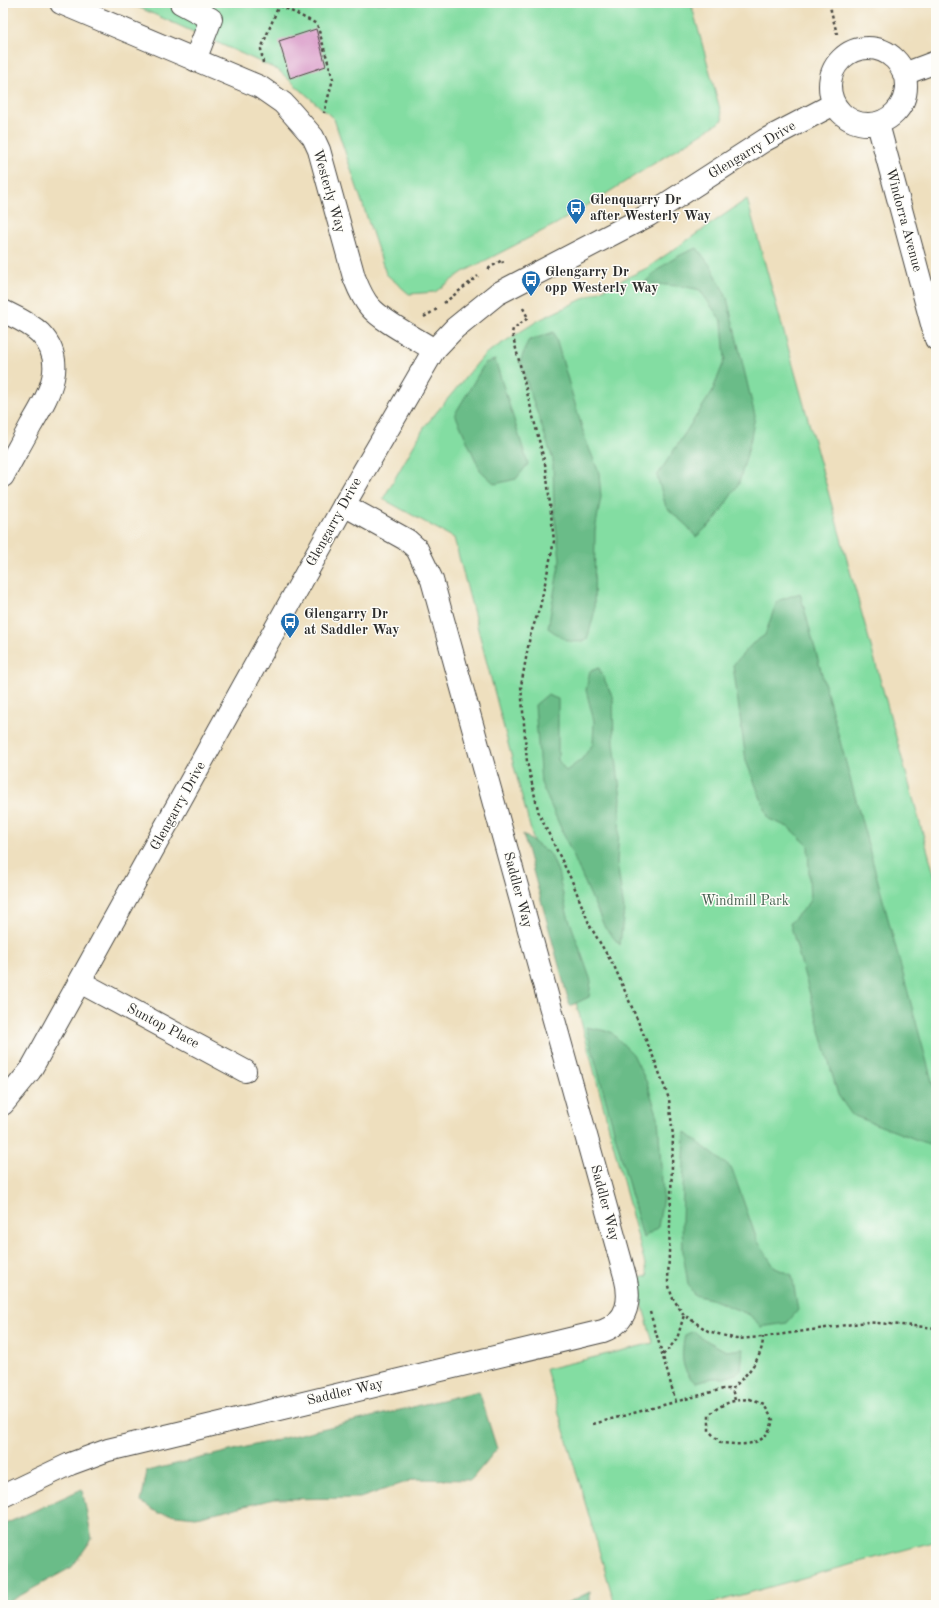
<svg xmlns="http://www.w3.org/2000/svg" width="939" height="1608" viewBox="0 0 939 1608" font-family="'Old Standard TT',serif">
<style>
.green{fill:#83dda2;stroke:#578466}
.forest{fill:#6abc88;stroke:#4a745a}
.building{fill:#d692c4}
.lines{fill:none;stroke-linecap:round;stroke-linejoin:round}
.minor-casing{stroke:#484641;stroke-width:24}
.path{stroke:#484641;stroke-width:2.5;stroke-dasharray:3 3;stroke-linecap:butt}
.minor{stroke:#fff;stroke-width:22}
.labels{text-anchor:middle;dominant-baseline:central;stroke-width:3;stroke-linejoin:round;paint-order:stroke}
.street-label{font-size:14px;fill:#2b2b2b;stroke:#fdfcf7}
.poi-label{font-size:14px;font-weight:bold;fill:#2b2b2b;stroke:#fdfcf7;text-anchor:start}
.park-label{font-size:14px;fill:#45604f;stroke:#fdfcf7}
</style>
<rect width="100%" height="100%" fill="#fdfcf7"/>
<filter id="ink" filterUnits="userSpaceOnUse"><feTurbulence type="fractalNoise" baseFrequency=".025" numOctaves="2"/><feDisplacementMap in="SourceGraphic" scale="8" xChannelSelector="R" yChannelSelector="G"/><feConvolveMatrix kernelMatrix="1 2 1 2 8 2 1 2 1" color-interpolation-filters="sRGB"/></filter>
<filter id="wash" filterUnits="userSpaceOnUse"><feTurbulence type="fractalNoise" baseFrequency=".012" numOctaves="4" result="noise"/><feDisplacementMap in="SourceGraphic" scale="16" xChannelSelector="R" yChannelSelector="G"/><feGaussianBlur stdDeviation="0.9" result="paint"/><feColorMatrix in="noise" values="0 0 0 0 0 0 0 0 0 0 0 0 0 0 0 0 0 1.4 0 .05"/><feComposite in="paint" operator="in"/></filter>
<g filter="url(#wash)">
<rect width="100%" height="100%" fill="#eedfbe"/>
<!-- green -->
<g class="green">
<path d="M129 3H691L723 120 601 197 556 224 463 272 435 292 409 294 386 274 334 119 278 70Z"/>
<path d="M747 199 936 881V1541L705 1605H615L546 1369 653 1343 635 1279 648 1276 454 538 383 499 425 426 485 354 539 320 647 268Z"/>
</g>
<!-- forest -->
<g class="forest">
<path d="M697 248 712 268 727 298 755 416 750 443 739 483 715 520 696 537 688 527 666 507 657 476 712 392 725 359 722 322 700 290C682 285 664 286 645 282 660 266 677 255 697 248Z"/>
<path d="M554 332 585 438 599 473 601 497 595 530 594 614 587 640C568 645 564 639 548 628L560 559 554 511 553 460 520 362 528 341Z"/>
<path d="M495 360 528 464 516 479 495 484 480 470 455 414 485 363Z"/>
<path d="M800 593 936 1096V1147L852 1115 838 1095 790 923 810 902 808 845 788 827 769 819 746 761 733 665 752 644 765 635 777 601Z"/>
<path d="M599 668 613 698 614 743 621 798 617 863 624 909 620 945 605 928 541 783 535 705 547 695 558 699V760L566 771 581 760 593 744 594 721 586 690 590 671Z"/>
<path d="M523 834 551 855 558 872 567 913 591 981 589 997 570 1006Z"/>
<path d="M586 1027 611 1032 633 1054 647 1083 658 1117 663 1197 658 1227 643 1238Z"/>
<path d="M685 1132 732 1169 757 1240 775 1268 792 1275 798 1310 787 1323 760 1327 750 1315 711 1299 694 1295 688 1284 683 1253 682 1221Z"/>
<path d="M694 1331 702 1338 726 1351 743 1349 741 1370 737 1374 724 1378H713L696 1383C680 1371 681 1353 685 1335Z"/>
<path d="M479 1391 497 1449 471 1480 415 1479 360 1498 275 1499 196 1517 158 1513 141 1502 147 1471Z"/>
<path d="M82 1489 92 1539 72 1567 3 1605V1525Z"/>
<path d="M590 1592V1605H562Z"/>
</g>
<g id="blocks">
<!-- building -->
<path class="building" d="M316 29 326 66 290 78 279 41Z"/>
</g>
</g>
<g filter="url(#ink)">
<use href="#blocks" fill-opacity="0" stroke="#484641" stroke-width="1"/>
<g class="lines">
<defs>
<g id="minor">
<path d="M61 3 260 87 283 103 293 114 313 137 319 150 354 277C358 287 362 298 370 307 383 322 416 338 434 350"/>
<path d="M181 3 211 19 195 60"/>
<circle cx="868" cy="86" r="38"/>
<path d="M904 74 936 62"/>
<path d="M878 124 936 339"/>
<path d="M3 311C15 317 30 323 40 333 69 363 48 396 31 425 22 442 12 459 3 476"/>
<path d="M80 982 245 1071"/>
<path d="M3 1104 30 1071 344 505 434 350 455 328 497 294 649 215 765 140 834 104"/>
<path d="M3 1496 70 1464 108 1450 603 1331C629 1321 631 1299 625 1276L432 580 417 549 407 540 344 505"/>
</g>
</defs>
<!-- minor casing -->
<use href="#minor" class="minor-casing"/>
<!-- path -->
<g class="path">
<path d="M275 3 317 24 333 79 324 113"/>
<path d="M829 3 837 34"/>
<path d="M263 63 261 49 279 5"/>
<path d="M488 269 502 260 503 263"/>
<path d="M444 303 478 276"/>
<path d="M523 308 528 318 513 329 512 333 546 468 554 541 540 607 530 636 521 686 527 762 539 814 572 881 590 926 615 968 655 1061 669 1099 673 1136 668 1282 672 1297 684 1315 708 1331 736 1339 763 1337 867 1322 936 1328"/>
<path d="M424 317 437 309"/>
<path d="M650 1312 676 1402"/>
<path d="M663 1355 677 1339 684 1315"/>
<path d="M750 1399 764 1405 773 1420C766 1448 744 1445 721 1443L709 1431V1415C722 1403 733 1400 750 1399Z"/>
<path d="M735 1400 732 1389C746 1375 763 1359 763 1337"/>
<path d="M593 1424 723 1389H732"/>
</g>
<!-- minor -->
<use href="#minor" class="minor"/>
</g>
</g>
<!-- icons -->
<defs>
<symbol id="bus-pin" viewBox="-11 -11 22 30"><path d="M0 17L-7.5 6A9.5 9.5 0 1 1 7.5 6Z" fill="#1f6fb2" stroke="#fdfcf7"/><path d="M-5-6H5V4H4V6H2V4H-2V6H-4V4H-5ZM-3.5-4V0h7V-4ZM-3.5 1.2v1.5H-2V1.2ZM2 1.2v1.5H3.5V1.2Z" fill="#fff"/></symbol>
</defs>
<g fill-rule="evenodd">
<use href="#bus-pin" x="565" y="197" width="22" height="30"/>
<use href="#bus-pin" x="520" y="269" width="22" height="30"/>
<use href="#bus-pin" x="279" y="611" width="22" height="30"/>
</g>
<g class="labels">
<!-- street labels -->
<g class="street-label">
<text transform="translate(752 150) rotate(-31)">Glengarry Drive</text>
<text transform="translate(329 191) rotate(74)">Westerly Way</text>
<text transform="translate(904 220) rotate(75)">Windorra Avenue</text>
<text transform="translate(334 522) rotate(-61)">Glengarry Drive</text>
<text transform="translate(178 806) rotate(-61)">Glengarry Drive</text>
<text transform="translate(518 890) rotate(75)">Saddler Way</text>
<text transform="translate(163 1026) rotate(28)">Suntop Place</text>
<text transform="translate(605 1203) rotate(75)">Saddler Way</text>
<text transform="translate(345 1392) rotate(-13)">Saddler Way</text>
</g>
<!-- poi labels -->
<g class="poi-label">
<text x="590" y="200">Glenquarry Dr<tspan x="590" dy="16">after Westerly Way</tspan></text>
<text x="545" y="272">Glengarry Dr<tspan x="545" dy="16">opp Westerly Way</tspan></text>
<text x="304" y="614">Glengarry Dr<tspan x="304" dy="16">at Saddler Way</tspan></text>
</g>
<!-- park labels -->
<g class="park-label">
<text x="745" y="901">Windmill Park</text>
</g>
</g>
<!-- margin -->
<rect width="939" height="1608" fill="none" stroke="#fdfcf7" stroke-width="16"/>
</svg>
